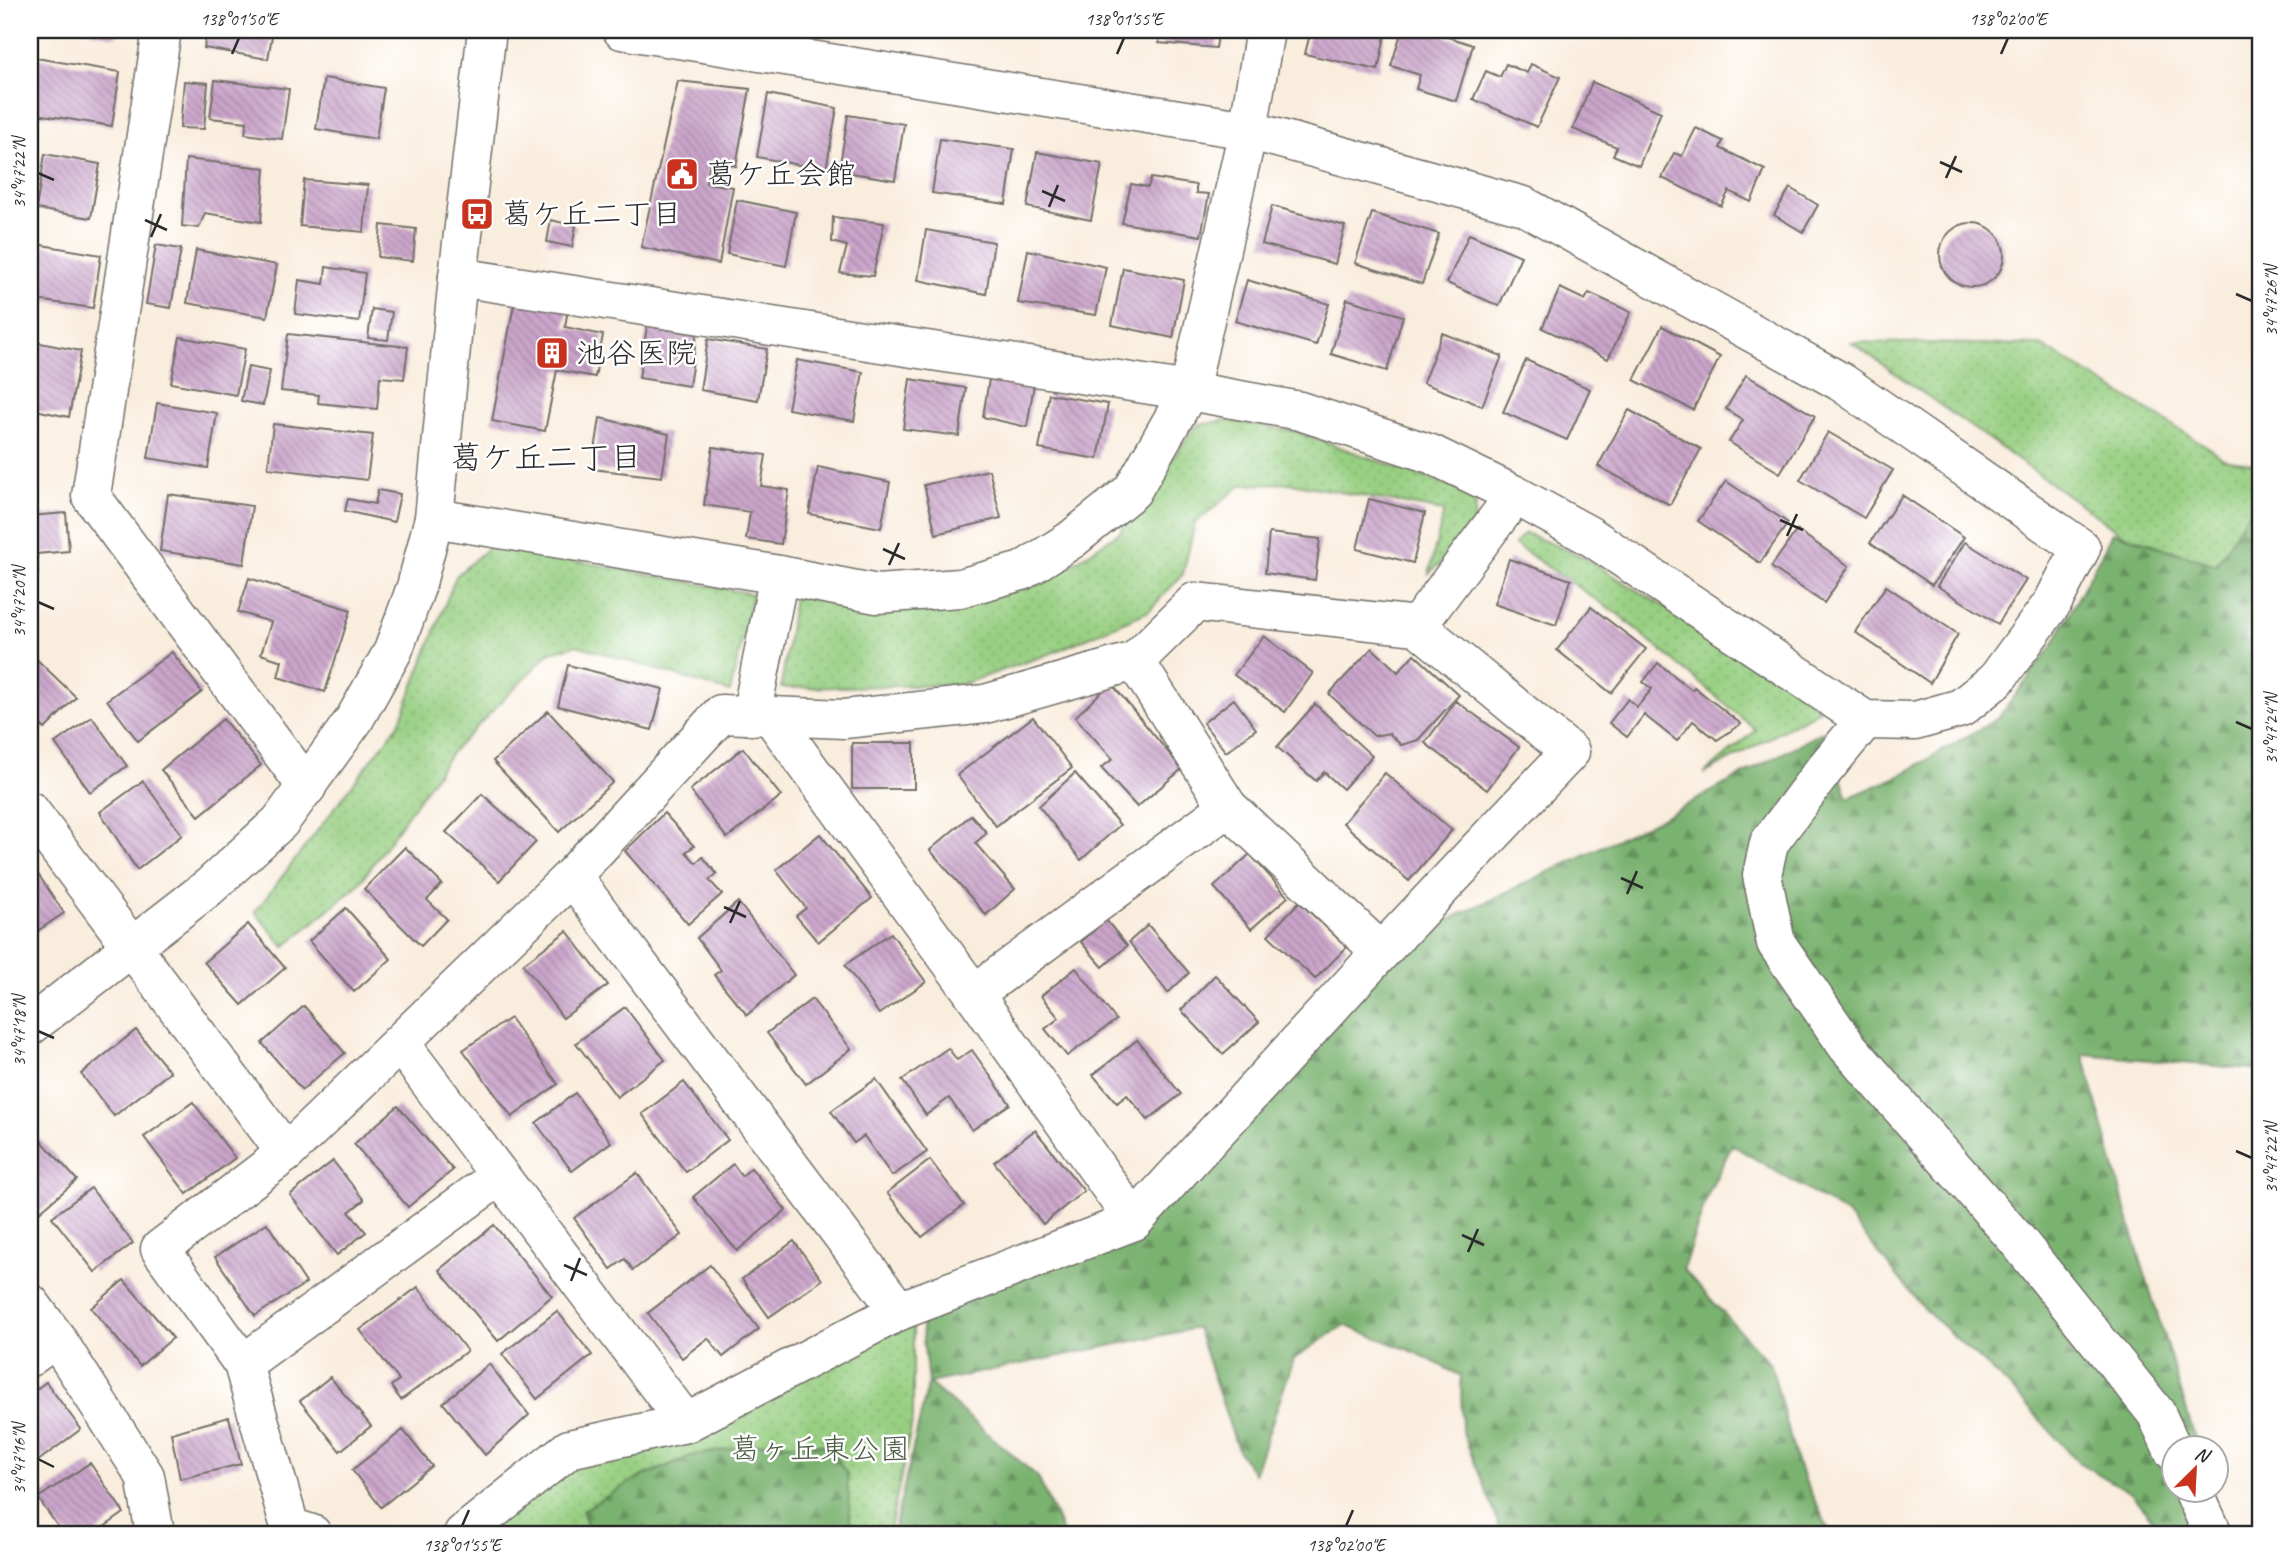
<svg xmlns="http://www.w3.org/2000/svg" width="2290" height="1564" viewBox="0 0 2290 1564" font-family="Caveat,'Klee One',sans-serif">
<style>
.green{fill:url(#green-dots);stroke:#627d56;stroke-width:2}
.forest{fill:url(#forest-firs);stroke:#526e4e;stroke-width:2}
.building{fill:url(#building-back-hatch)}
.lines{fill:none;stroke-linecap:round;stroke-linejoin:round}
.minor-casing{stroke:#736f69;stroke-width:41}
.minor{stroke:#fff;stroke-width:38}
.ticks{fill:none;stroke:#2b2b2b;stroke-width:2.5}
.labels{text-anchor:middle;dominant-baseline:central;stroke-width:5;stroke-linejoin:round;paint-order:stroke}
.poi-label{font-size:30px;fill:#2b2b2b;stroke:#fff;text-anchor:start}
.park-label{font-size:30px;fill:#4c5c45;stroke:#fff}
.neighbourhood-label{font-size:32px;fill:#2b2b2b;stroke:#fff}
.neatline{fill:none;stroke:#2b2b2b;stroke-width:2.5}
.ticks-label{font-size:18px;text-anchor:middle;fill:#2b2b2b}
</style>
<defs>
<pattern id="green-dots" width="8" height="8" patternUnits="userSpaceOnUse" patternTransform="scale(1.75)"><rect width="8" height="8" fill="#98cf82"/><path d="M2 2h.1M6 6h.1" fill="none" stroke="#83b270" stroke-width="1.8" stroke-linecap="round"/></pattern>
<pattern id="forest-firs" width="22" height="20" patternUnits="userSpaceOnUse" patternTransform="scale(1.75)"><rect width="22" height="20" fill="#7ab270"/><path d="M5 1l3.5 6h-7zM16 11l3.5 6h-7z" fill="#64915c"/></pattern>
<pattern id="building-back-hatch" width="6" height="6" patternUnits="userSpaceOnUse" patternTransform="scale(1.75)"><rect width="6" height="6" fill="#cba5cb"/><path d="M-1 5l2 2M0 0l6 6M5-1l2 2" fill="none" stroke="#a587a5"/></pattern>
</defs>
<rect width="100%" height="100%" fill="#fff"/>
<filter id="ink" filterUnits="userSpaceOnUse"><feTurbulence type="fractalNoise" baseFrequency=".0143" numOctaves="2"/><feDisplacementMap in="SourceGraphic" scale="14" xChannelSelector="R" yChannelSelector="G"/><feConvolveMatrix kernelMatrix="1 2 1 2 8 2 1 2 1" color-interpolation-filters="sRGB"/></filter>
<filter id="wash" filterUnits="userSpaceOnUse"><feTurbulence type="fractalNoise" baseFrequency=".00686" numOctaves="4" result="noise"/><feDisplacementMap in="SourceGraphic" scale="28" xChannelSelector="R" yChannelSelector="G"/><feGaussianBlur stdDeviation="1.57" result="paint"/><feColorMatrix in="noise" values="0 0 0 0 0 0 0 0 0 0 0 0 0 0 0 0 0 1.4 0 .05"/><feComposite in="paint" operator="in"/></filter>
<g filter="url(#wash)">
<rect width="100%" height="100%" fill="#f9eddd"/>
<!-- green -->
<g class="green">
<path d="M1851 342 2041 345 2208 447 2223 459 2260 465V494L2216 565 2124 535Z"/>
<path d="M1225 420 1297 432 1477 496 1472 537 1429 573 1444 511 1291 483 1241 485 1195 523 1183 574 1149 611 1052 653 960 685 781 688 794 597 930 609 1044 583 1120 532 1196 426Z"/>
<path d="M1525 533 1581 556 1802 691 1820 710 1704 774 1756 730 1619 615 1514 544Z"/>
<path d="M491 545 753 594 730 692 577 645 550 652 452 752 359 884 284 947 255 912 399 724 456 576Z"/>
<path d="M913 1305V1418L889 1534H482L569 1449 731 1400Z"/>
</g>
<!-- forest -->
<g class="forest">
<path d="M2260 494V1070L2083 1054 2130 1225 2198 1448H2174V1490L2217 1534H2163L2133 1494 2078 1462 2012 1389 1924 1309 1847 1214 1732 1145 1708 1194 1683 1269 1771 1365 1798 1466 1831 1534H1500L1496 1516 1462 1431 1461 1376 1417 1353 1344 1325 1294 1359 1254 1474 1238 1450 1197 1328 929 1383 1038 1477 1063 1534H893L928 1384 921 1319 1149 1223 1381 952 1670 814 1824 731 1848 798 1899 776 1998 718 2053 645 2113 532 2216 565Z"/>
<path d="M763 1443 828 1445 847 1474 851 1534H592L582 1511 634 1480 691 1456Z"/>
</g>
<g id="blocks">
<!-- building -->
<g class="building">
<path d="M84 30H118L116 37Z"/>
<path d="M207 30H273L268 59 204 48Z"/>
<path d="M1161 30H1219L1216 48 1159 43Z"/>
<path d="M1311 30 1386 31 1378 70 1305 54Z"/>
<path d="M1402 30H1425L1473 45 1456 101 1416 89 1420 75 1391 66Z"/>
<path d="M36 58 120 72 112 126 30 113V96Z"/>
<path d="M1506 64 1527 73 1531 64 1560 77 1537 127 1473 99 1486 71 1500 77Z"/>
<path d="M324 78 384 88 376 139 316 129Z"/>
<path d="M215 80 289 89 282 139 245 134 247 122 210 118Z"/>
<path d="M184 81 208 83 204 129 180 128Z"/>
<path d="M678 81 750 89 736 166 710 161 706 183 733 187 719 264 641 247Z"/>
<path d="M1592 82 1661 112 1639 166 1613 155 1617 147 1573 129Z"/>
<path d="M768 94 837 108 826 170 757 157Z"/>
<path d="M848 115 904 124 895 180 839 171Z"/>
<path d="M1696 128 1723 141 1720 148 1765 170 1751 202 1729 191 1721 206 1662 178 1674 153 1682 156Z"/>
<path d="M940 139 1014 149 1006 204 932 193Z"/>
<path d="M1037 152 1102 164 1091 220 1027 207Z"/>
<path d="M45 154 100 164 91 218 36 209Z"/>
<path d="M186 159 265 168 261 222 205 213 199 228 182 226Z"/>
<path d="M1151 178 1196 185V193L1209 194 1201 236 1122 223 1131 184 1148 187Z"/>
<path d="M304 180 368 185 364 232 300 226Z"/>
<path d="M1790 188 1818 205 1803 232 1774 215Z"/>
<path d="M737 200 796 212 786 266 727 254Z"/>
<path d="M1272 206 1345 226 1335 264 1262 244Z"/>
<path d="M1372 213 1439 234 1422 284 1355 263Z"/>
<path d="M833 217 884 223 873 276 840 273 847 246 832 242Z"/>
<path d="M551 220 576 226 572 247 547 242Z"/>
<circle cx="1972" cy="255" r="32"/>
<path d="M381 225 416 229 413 261 378 257Z"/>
<path d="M926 230 994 242 986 294 918 280Z"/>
<path d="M1469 234 1521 256 1499 306 1447 283Z"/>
<path d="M30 243 101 255 93 308 30 299Z"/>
<path d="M156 245 181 249 171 308 146 304Z"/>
<path d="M196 250 277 265 267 317 187 303Z"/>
<path d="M1028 250 1106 267 1096 315 1018 303Z"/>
<path d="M326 267 365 273 359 322 295 314 299 280 324 284Z"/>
<path d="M1123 268 1184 280 1173 338 1112 325Z"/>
<path d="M1247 280 1329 304 1316 345 1235 321Z"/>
<path d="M1560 288 1585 300 1589 293 1631 312 1608 359 1542 328Z"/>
<path d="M515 299 568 309 565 327 603 335 595 377 557 370 545 431 492 421Z"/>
<path d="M1347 299 1403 316 1387 371 1331 354Z"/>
<path d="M372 309 392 312 388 340 368 338Z"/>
<path d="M647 326 697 334 689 386 639 378Z"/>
<path d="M1662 326 1720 357 1693 410 1634 380Z"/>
<path d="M1442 333 1502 356 1482 406 1423 383Z"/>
<path d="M288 334 408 347 404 379 380 377 377 409 318 403 319 395 281 391Z"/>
<path d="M180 337 245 349 236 395 171 383Z"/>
<path d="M708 339 767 349 758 400 700 390Z"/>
<path d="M30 341 81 351 69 417 30 409Z"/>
<path d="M797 360 863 372 854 421 788 409Z"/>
<path d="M1526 360 1590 389 1567 440 1503 412Z"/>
<path d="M248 367 270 371 263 405 241 401Z"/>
<path d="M1746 375 1815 416 1780 473 1729 442 1743 420 1726 409Z"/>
<path d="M910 379 966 388 959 436 903 429Z"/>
<path d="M989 379 1034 384 1027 427 983 417Z"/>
<path d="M1049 394 1108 404 1098 459 1039 449Z"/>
<path d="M157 403 217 413 208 468 148 458Z"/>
<path d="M1629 410 1701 449 1670 505 1598 466Z"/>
<path d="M600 418 669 434 662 477 592 469Z"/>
<path d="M273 424 373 435 367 480 268 468Z"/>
<path d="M1828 432 1893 470 1864 518 1800 480Z"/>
<path d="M713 447 766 455 761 486 789 490 781 544 746 539 750 512 704 505Z"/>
<path d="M818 467 890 482 881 528 809 514Z"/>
<path d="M989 470 1001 518 936 534 924 485Z"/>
<path d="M1726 481 1788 523 1760 563 1698 521Z"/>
<path d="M378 490 400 494 394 522 345 511 348 499 375 504Z"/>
<path d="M168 494 252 506 244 564 160 551Z"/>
<path d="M1902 495 1964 537 1932 585 1870 543Z"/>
<path d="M1369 499 1425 513 1413 563 1357 549Z"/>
<path d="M66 513 69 551 37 554 38 575H30V516Z"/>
<path d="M1797 530 1849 566 1824 603 1771 567Z"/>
<path d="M1269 533 1320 539 1315 580 1265 573Z"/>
<path d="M1965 542 2026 580 1998 624 1937 586Z"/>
<path d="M1509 559 1571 580 1556 625 1494 604Z"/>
<path d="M249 578 351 610 325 692 278 677 282 661 261 654 271 622 238 612Z"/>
<path d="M1886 586 1958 634 1930 683 1855 632Z"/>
<path d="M1591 607 1646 649 1611 693 1557 650Z"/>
<path d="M1264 636 1313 673 1285 712 1234 675Z"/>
<path d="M1372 648 1398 672 1414 654 1459 695 1418 740 1401 745 1389 733 1374 736 1329 694Z"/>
<path d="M172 652 202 692 138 741 107 700Z"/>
<path d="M30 653 76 697 45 729 30 715Z"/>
<path d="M1658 663 1692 690 1694 687 1741 724 1717 740 1693 721 1677 741 1644 715 1627 737 1609 723 1628 699 1637 707 1652 689 1643 682Z"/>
<path d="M568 665 663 689 652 730 558 706Z"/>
<path d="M1111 683 1182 769 1137 807 1101 768 1113 759 1075 717Z"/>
<path d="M1234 699 1256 729 1226 752 1203 723Z"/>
<path d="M1456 701 1519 747 1487 790 1425 743Z"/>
<path d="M1315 704 1372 756 1343 789 1324 772 1316 781 1277 747Z"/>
<path d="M548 711 613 782 559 832 493 761Z"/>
<path d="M92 717 127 766 90 792 55 743Z"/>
<path d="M1033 717 1072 768 996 826 957 775Z"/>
<path d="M223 719 261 765 199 816 161 770Z"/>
<rect x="852" y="743" width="62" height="46"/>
<path d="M743 748 781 796 727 838 690 790Z"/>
<path d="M1075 773 1120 825 1081 860 1039 806Z"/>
<path d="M1385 773 1452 830 1409 881 1343 823Z"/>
<path d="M143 781 182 835 137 870 100 812Z"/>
<path d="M482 794 536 842 499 881 446 832Z"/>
<path d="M664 813 694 846 686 852 696 863 703 857 717 874 709 880 722 894 688 924 625 851Z"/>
<path d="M971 815 987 833 975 843 1015 889 986 915 930 850Z"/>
<path d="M820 834 872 898 818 942 796 916 806 908 776 870Z"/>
<path d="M405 847 442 884 427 900 447 919 421 946 364 889Z"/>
<path d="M1250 854 1288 897 1251 929 1214 887Z"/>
<path d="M32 865 64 913 30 936V867Z"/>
<path d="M738 902 794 975 747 1015 714 975 721 970 697 938Z"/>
<path d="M1299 902 1347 947 1315 979 1268 935Z"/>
<path d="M346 908 391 959 354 992 309 941Z"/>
<path d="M1106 920 1127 946 1103 967 1081 942Z"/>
<path d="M248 924 285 968 242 1005 204 962Z"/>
<path d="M1148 925 1189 973 1168 993 1129 942Z"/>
<path d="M567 931 608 985 563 1018 523 964Z"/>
<path d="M891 933 926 982 879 1014 845 965Z"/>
<path d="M1076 968 1116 1020 1067 1056 1045 1029 1059 1018 1041 996Z"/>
<path d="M1215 975 1259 1022 1223 1054 1181 1010Z"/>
<path d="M812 999 851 1049 806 1084 767 1033Z"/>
<path d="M304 1006 345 1053 302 1090 262 1043Z"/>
<path d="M625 1007 665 1060 617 1097 576 1043Z"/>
<path d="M510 1018 558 1084 512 1117 463 1050Z"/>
<path d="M136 1030 170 1072 114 1116 81 1074Z"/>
<path d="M1137 1040 1181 1094 1148 1120 1127 1095 1117 1103 1093 1075Z"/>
<path d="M948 1048 957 1060 972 1050 1010 1104 972 1130 949 1098 926 1115 902 1080Z"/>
<path d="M876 1079 927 1152 892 1176 864 1136 854 1143 831 1111Z"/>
<path d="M684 1082 728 1140 686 1172 642 1114Z"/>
<path d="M575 1093 611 1142 572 1171 536 1123Z"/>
<path d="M193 1102 235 1158 187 1194 144 1137Z"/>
<path d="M398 1106 453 1170 408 1207 354 1144Z"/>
<path d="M1035 1130 1084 1191 1043 1224 994 1162Z"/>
<path d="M38 1137 77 1180 30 1220V1144Z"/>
<path d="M930 1160 964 1205 922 1237 887 1193Z"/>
<path d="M333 1161 364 1200 349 1212 366 1232 337 1255 290 1195Z"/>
<path d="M733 1164 742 1176 751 1168 786 1210 737 1251 693 1197Z"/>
<path d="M637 1173 682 1235 633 1270 625 1259 611 1269 574 1218Z"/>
<path d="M91 1188 133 1243 95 1272 52 1217Z"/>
<path d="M267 1223 306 1283 255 1316 215 1257Z"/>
<path d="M494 1225 552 1296 498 1341 439 1270Z"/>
<path d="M794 1241 822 1280 769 1317 742 1279Z"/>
<path d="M710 1265 759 1329 723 1357 708 1338 682 1358 648 1313Z"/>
<path d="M124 1280 173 1338 140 1366 91 1308Z"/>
<path d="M418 1287 467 1351 401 1400 391 1386 399 1380 360 1330Z"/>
<path d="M557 1311 592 1355 537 1399 502 1354Z"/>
<path d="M489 1364 529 1415 485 1455 443 1403Z"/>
<path d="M330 1377 371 1426 340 1451 300 1401Z"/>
<path d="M46 1382 81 1429 30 1467V1394Z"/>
<path d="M229 1417 241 1464 180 1479 171 1433Z"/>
<path d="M403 1430 432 1466 381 1507 352 1470Z"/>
<path d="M90 1463 124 1513 94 1534H63L38 1498Z"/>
</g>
</g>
</g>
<g filter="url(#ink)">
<use href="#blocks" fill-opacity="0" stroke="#736f69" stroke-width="2"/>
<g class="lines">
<defs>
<g id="minor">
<path d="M162 30 91 496 307 787"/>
<path d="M458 277 1189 391 1300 411 1431 454 1515 495 1590 536 1865 720 1915 721 1961 708 1996 680 2053 602 2081 548 1841 382 1524 206 1248 130 622 30"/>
<path d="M434 518 779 575 877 594 960 588 1022 571 1071 540 1132 491 1189 391 1248 130 1265 30"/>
<path d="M1417 626 1515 495"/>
<path d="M1135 661 1228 807 1381 952"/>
<path d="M751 716 779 575"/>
<path d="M771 716 974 994 1134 1221"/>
<path d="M1865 720 1823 771 1769 843 1762 875 1776 943 1847 1046 2017 1240 2156 1413 2174 1452"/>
<path d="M30 811 286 1153"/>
<path d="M572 876 899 1311"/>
<path d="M974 994 1228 807"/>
<path d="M30 1026 209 887 280 822 354 720 393 651 416 587 434 518 458 277 487 30"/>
<path d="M400 1043 686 1423"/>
<path d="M30 1303 56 1338 145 1476 155 1534"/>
<path d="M30 1357 56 1338"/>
<path d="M243 1364 498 1177"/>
<path d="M2193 1490 2213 1534"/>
<path d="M312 1534 290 1527 243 1364 160 1249 286 1153 572 876 721 714 844 719 985 704 1135 661 1195 602 1417 626 1570 752 1381 952 1134 1221 899 1311 686 1423 569 1449 463 1534"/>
</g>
</defs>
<!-- minor casing -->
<use href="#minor" class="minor-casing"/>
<!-- minor -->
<use href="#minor" class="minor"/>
</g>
</g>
<!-- ticks -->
<path class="ticks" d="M232 54 239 38M1117 54 1124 38M2001 54 2008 38M1940 162 1962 172M38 173 54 180M1946 178 1956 156M1042 191 1065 201M1049 207 1058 185M145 220 167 230M151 237 161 214M2236 294 2252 301M1780 520 1803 530M1787 536 1797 514M883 549 905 559M889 565 899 543M38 602 54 609M2236 722 2252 729M1621 878 1643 888M1627 894 1637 871M724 907 746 917M730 923 740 901M38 1031 54 1038M2236 1151 2252 1158M1462 1235 1484 1245M1468 1252 1478 1229M564 1265 587 1275M571 1281 580 1258M38 1459 54 1467M462 1526 469 1510M1346 1526 1353 1510"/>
<!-- icons -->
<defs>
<symbol id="civic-square" viewBox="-11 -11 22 22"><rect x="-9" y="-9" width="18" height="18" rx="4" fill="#c8321e" stroke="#fff"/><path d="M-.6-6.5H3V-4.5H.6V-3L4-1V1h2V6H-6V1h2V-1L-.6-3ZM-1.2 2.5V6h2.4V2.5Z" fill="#fff"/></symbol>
<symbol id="bus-square" viewBox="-11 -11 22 22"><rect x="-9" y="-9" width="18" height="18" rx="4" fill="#c8321e" stroke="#fff"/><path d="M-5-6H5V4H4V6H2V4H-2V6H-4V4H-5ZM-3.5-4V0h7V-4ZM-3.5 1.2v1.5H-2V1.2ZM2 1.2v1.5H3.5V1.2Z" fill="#fff"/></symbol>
<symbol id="building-square" viewBox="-11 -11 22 22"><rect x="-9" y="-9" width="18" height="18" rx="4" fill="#c8321e" stroke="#fff"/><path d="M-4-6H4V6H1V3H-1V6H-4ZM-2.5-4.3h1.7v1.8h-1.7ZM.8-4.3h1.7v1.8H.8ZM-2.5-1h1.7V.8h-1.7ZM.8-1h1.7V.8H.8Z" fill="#fff"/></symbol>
</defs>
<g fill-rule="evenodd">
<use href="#civic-square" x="663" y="155" width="38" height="38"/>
<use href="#bus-square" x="458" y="195" width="38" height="38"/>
<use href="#building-square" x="533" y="334" width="38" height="38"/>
</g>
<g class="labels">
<!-- poi labels -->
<g class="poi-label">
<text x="706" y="174">葛ケ丘会館</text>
<text x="502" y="214">葛ケ丘二丁目</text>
<text x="576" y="353">池谷医院</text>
</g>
<!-- park labels -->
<g class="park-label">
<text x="820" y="1449">葛ヶ丘東公園</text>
</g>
<!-- neighbourhood labels -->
<g class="neighbourhood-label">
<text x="546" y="457">葛ケ丘二丁目</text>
</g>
</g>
<!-- margin -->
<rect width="2290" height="1564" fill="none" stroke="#fff" stroke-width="77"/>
<!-- north arrow -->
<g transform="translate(2195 1469) rotate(24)"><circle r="33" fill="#ffffff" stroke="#aaaaaa" stroke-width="2"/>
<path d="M0-5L12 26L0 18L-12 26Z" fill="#c8321e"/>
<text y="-10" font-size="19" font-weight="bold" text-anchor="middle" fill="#2b2b2b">N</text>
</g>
<rect x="38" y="38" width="2214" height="1488" class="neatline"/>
<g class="ticks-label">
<text x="239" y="25">138°01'50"E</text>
<text x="1124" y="25">138°01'55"E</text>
<text x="2008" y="25">138°02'00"E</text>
<text transform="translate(19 173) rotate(-90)" y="6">34°47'22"N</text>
<text transform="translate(2271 301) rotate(-90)" y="6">34°47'26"N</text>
<text transform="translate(19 602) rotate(-90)" y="6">34°47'20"N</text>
<text transform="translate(2271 729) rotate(-90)" y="6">34°47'24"N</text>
<text transform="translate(19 1031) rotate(-90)" y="6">34°47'18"N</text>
<text transform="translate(2271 1158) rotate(-90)" y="6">34°47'22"N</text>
<text transform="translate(19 1459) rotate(-90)" y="6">34°47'16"N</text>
<text x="462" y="1551">138°01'55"E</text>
<text x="1346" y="1551">138°02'00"E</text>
</g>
</svg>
